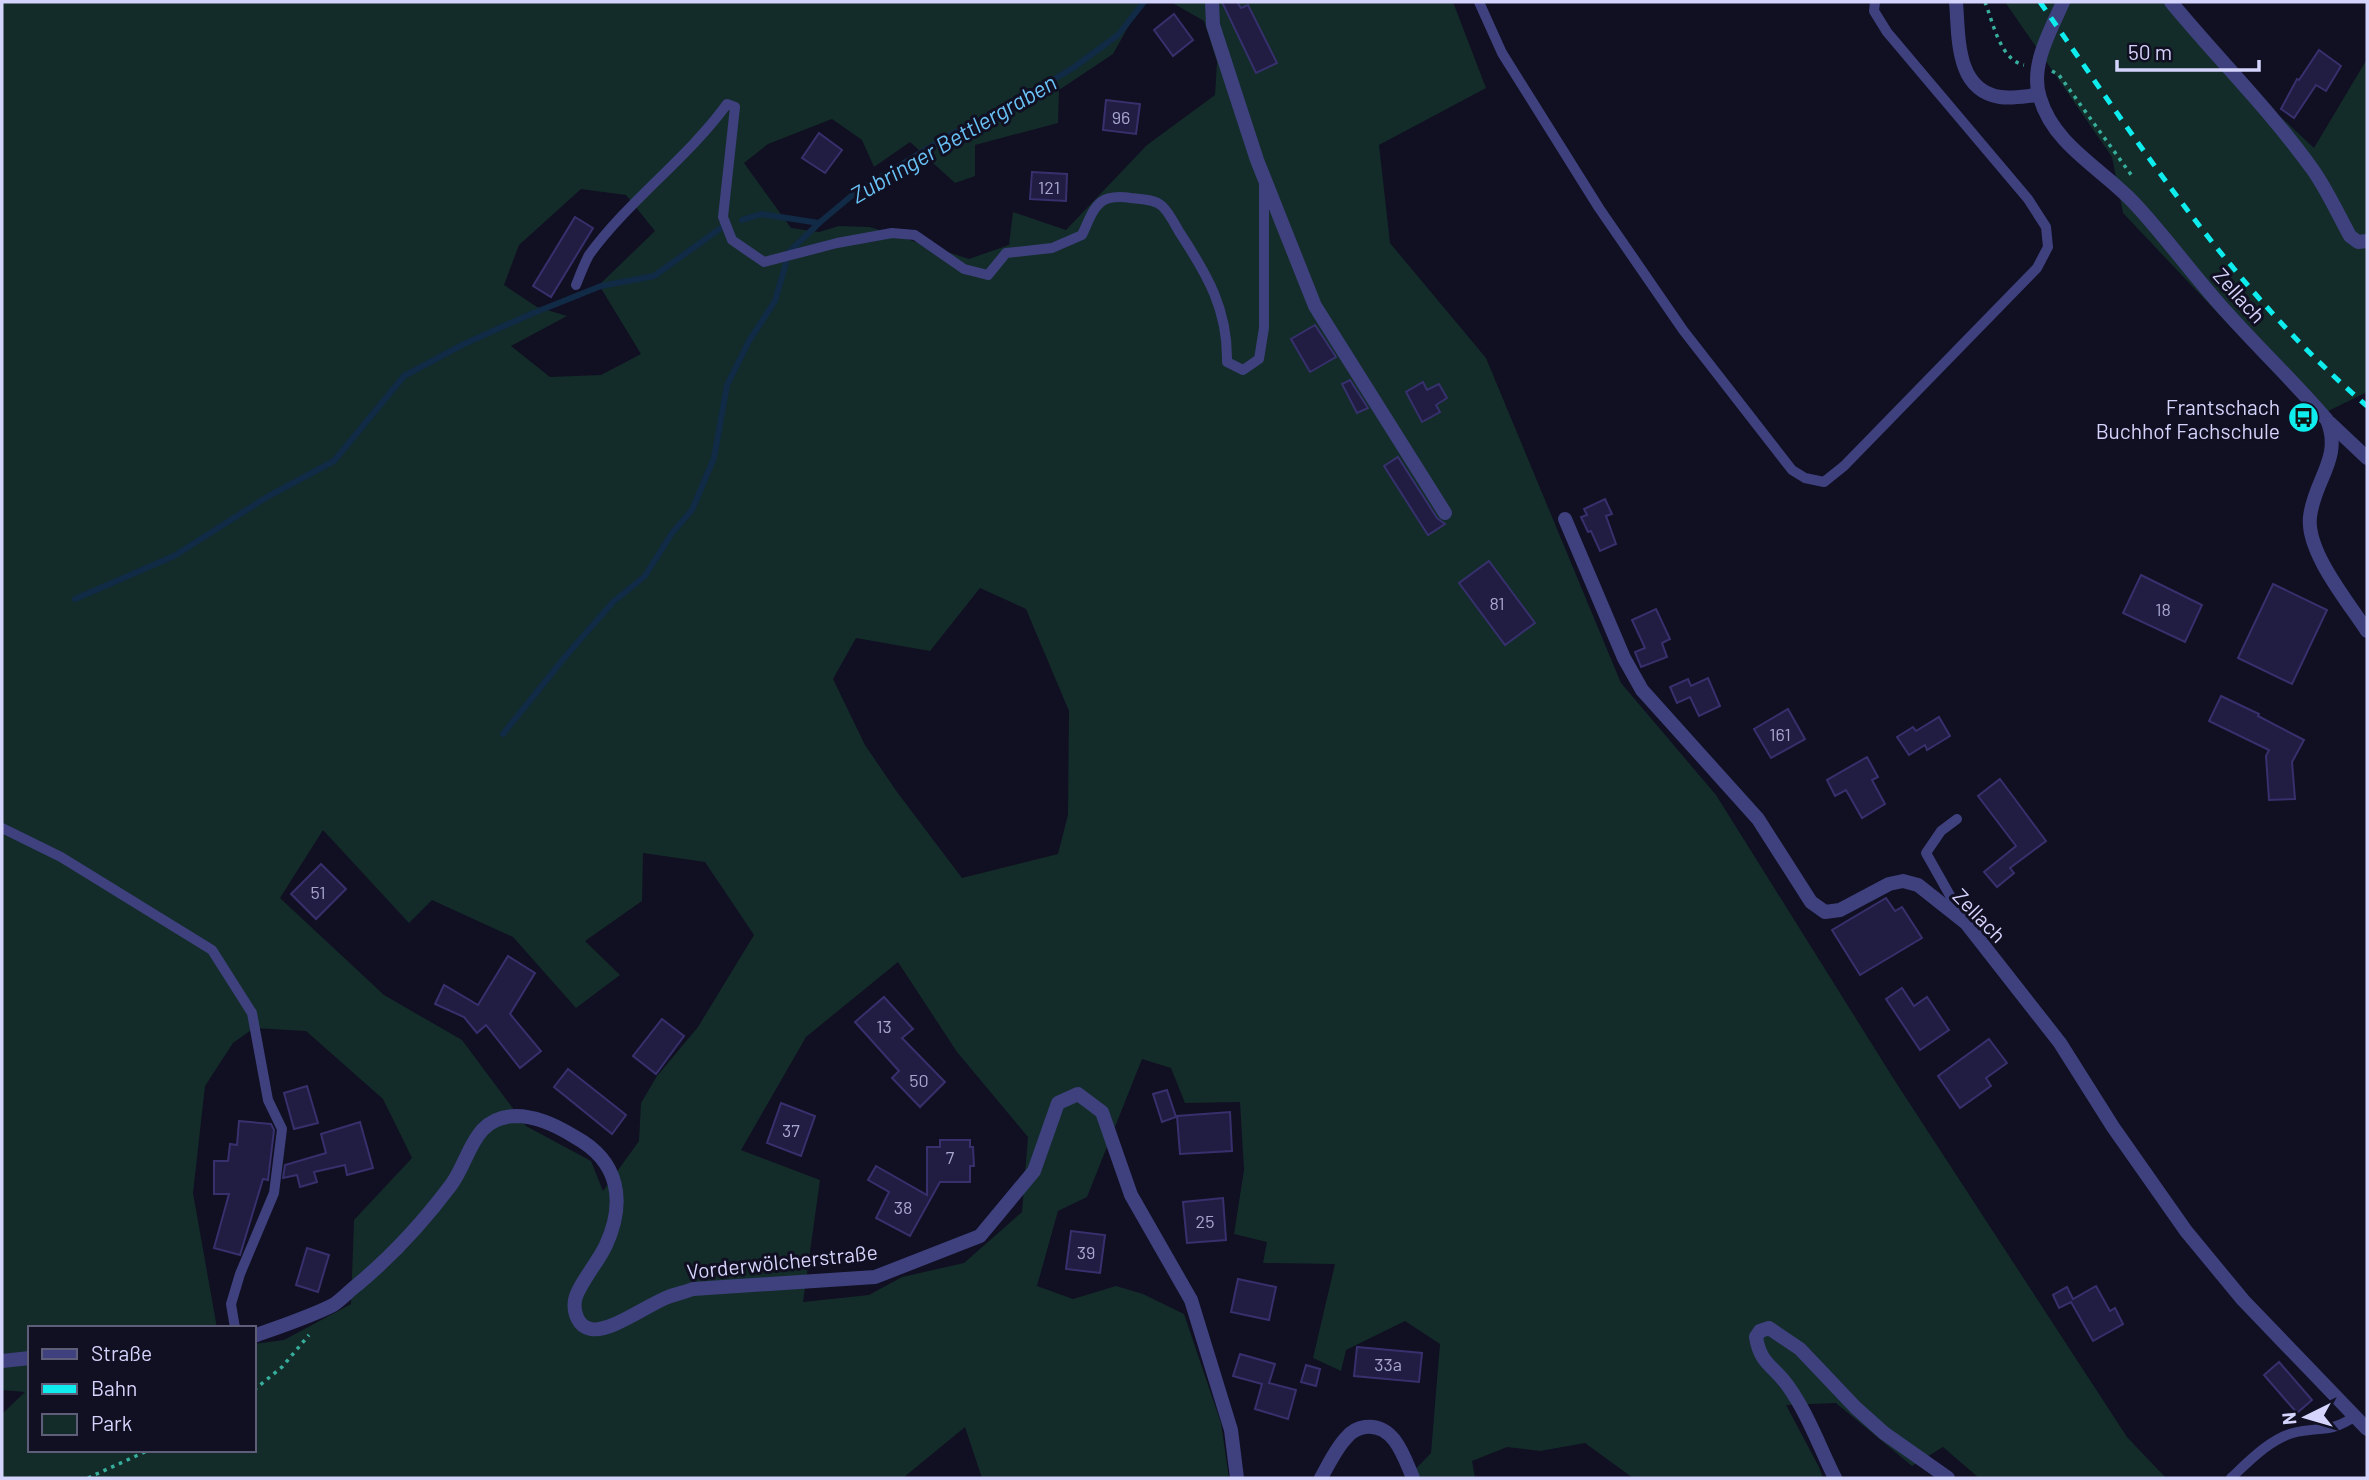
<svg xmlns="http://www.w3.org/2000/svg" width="2369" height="1480" viewBox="0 0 2369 1480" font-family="Barlow,sans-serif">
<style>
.green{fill:#132c29;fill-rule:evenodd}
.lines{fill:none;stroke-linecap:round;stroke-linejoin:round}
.stream{stroke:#112a45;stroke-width:6}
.building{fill:#211d42;stroke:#36306d;stroke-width:2}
.path{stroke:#37ad9b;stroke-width:3.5;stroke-dasharray:3.5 5;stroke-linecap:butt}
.lane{stroke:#3e417e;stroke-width:10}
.street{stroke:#3e417e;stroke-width:14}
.rail{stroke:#0feced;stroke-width:5;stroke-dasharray:10 9;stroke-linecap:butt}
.labels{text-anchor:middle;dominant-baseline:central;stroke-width:6;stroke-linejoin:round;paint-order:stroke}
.number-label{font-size:18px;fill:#a7a6ce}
.street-label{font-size:21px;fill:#d4d4fc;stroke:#110f22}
.poi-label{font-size:21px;fill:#d4d4fc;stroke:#110f22;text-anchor:end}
.water-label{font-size:23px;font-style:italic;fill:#69c2f5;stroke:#110f22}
</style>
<rect width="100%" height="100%" fill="#110f22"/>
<!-- green -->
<g class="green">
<path d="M2 2H1142L1113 54 1059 90 1058 123 975 145V176L955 183 910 142 874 167 862 140 832 119 768 144 744 163 791 228 819 232 839 226 870 227 969 259 1009 245 1013 212 1066 230 1147 145 1215 95 1217 62 1204 21 1171 2H1453L1486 88 1379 145 1390 243 1486 358 1621 683 1716 795 1895 1081 2127 1437 2166 1478H1979L1943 1447 1912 1466 1836 1403 1786 1405 1819 1467 1823 1478H1633L1585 1443 1540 1451 1507 1447 1472 1461 1475 1478H1407L1431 1453 1440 1344 1405 1321 1346 1350 1341 1371 1313 1358 1335 1264 1263 1263 1267 1242 1234 1234 1244 1170 1240 1102 1185 1103 1171 1068 1142 1059 1087 1197 1058 1211 1037 1286 1073 1299 1116 1286 1143 1294 1184 1314 1221 1423 1229 1478H982L965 1427 903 1478H2V1414L25 1392 2 1390ZM581 189 626 195 655 231 599 285 641 354 601 375 550 377 511 346 567 316 537 307 504 285 519 245ZM980 588 1026 609 1069 711 1068 815 1058 854 962 878 897 792 865 745 833 679 856 638 930 651ZM323 830 409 923 432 900 513 937 576 1008 620 975 585 941 642 901 643 853 705 862 754 935 698 1027 657 1076 641 1103 639 1141 603 1191 591 1161 526 1126 462 1040 384 995 280 898ZM898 962 957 1052 1028 1137 1022 1212 964 1263 902 1277 869 1295 803 1302 820 1180 741 1150 806 1037ZM254 1028 306 1031 383 1099 412 1158 354 1220 351 1304 284 1340 254 1344V1450H30V1328H217L193 1193 205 1086 233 1043Z"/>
<path d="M2005 2H2173L2218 58 2314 148 2367 59V392L2316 417 2123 213 2112 157Z"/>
</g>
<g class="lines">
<!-- stream -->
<g class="stream">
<path d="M742 220 761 214 819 223 856 192 948 136 1022 98 1073 68 1118 35 1144 2"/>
<path d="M787 254 819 223"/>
<path d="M75 599 174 556 267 497 334 461 404 376 464 344 531 314 601 286 654 276 721 228"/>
<path d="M503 734 565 657 613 602 645 576 672 533 692 510 714 458 727 385 749 341 775 301 786 263"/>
</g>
</g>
<!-- building -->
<g class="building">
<path d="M1222 2H1237L1241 8 1248 5 1277 63 1256 73Z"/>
<path d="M1174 14 1193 40 1173 56 1154 30Z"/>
<path d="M2319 50 2341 66 2326 91 2316 85 2294 118 2281 109 2297 79 2299 80Z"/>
<path d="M1106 100 1140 104 1136 134 1103 130Z"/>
<path d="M819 133 842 150 825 173 802 158Z"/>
<path d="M1032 172 1067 174 1066 201 1030 199Z"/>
<path d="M575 217 593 228 551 297 533 286Z"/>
<path d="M1315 325 1336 357 1310 372 1291 339Z"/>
<path d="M1350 380 1368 408 1357 413 1342 384Z"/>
<path d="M1423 382 1427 390 1439 384 1447 398 1436 405 1440 412 1422 422 1406 392Z"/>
<path d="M1398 457 1437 518 1445 524 1428 535 1384 466Z"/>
<path d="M1605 499 1612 514 1606 516 1616 544 1600 551 1591 531 1588 532 1581 517 1587 515 1584 509Z"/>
<path d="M1489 561 1535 623 1505 645 1459 583Z"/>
<path d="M2141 575 2202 605 2185 642 2123 613Z"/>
<path d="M2273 584 2327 610 2292 684 2238 658Z"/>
<path d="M1656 609 1670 639 1662 643 1667 657 1641 667 1635 652 1645 648 1632 620Z"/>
<path d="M1708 678 1720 706 1699 716 1690 697 1677 703 1670 687 1688 679 1691 686Z"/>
<path d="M2221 696 2259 714 2258 716 2304 740 2292 762 2295 799 2269 800 2266 756 2269 750 2209 721Z"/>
<path d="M1788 709 1805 739 1771 758 1754 729Z"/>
<path d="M1939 717 1950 736 1927 750 1925 745 1909 755 1897 737 1913 727 1916 731Z"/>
<path d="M1867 757 1878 777 1872 780 1885 804 1862 818 1846 790 1835 796 1827 780Z"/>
<path d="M2000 779 2046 841 2010 868 2014 873 1997 887 1984 872 2016 846 1978 796Z"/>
<path d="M321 864 346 889 316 919 291 894Z"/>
<path d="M1886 898 1895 911 1902 907 1922 938 1860 975 1832 930Z"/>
<path d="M508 956 535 973 510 1014 541 1051 520 1068 486 1025 477 1033 464 1017 435 1004 444 985 478 1005Z"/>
<path d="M1902 988 1914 1006 1927 997 1949 1030 1920 1050 1886 999Z"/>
<path d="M884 997 913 1029 902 1038 945 1082 920 1107 892 1078 899 1071 855 1022Z"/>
<path d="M662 1019 684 1036 656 1074 633 1056Z"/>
<path d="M1989 1039 2007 1063 1986 1078 1991 1086 1960 1108 1938 1076Z"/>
<path d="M568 1069 626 1115 612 1134 554 1087Z"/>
<path d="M307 1086 318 1123 294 1129 284 1093Z"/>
<path d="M1167 1090 1176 1117 1162 1122 1153 1094Z"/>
<path d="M781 1103 815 1116 801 1156 767 1143Z"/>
<path d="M1230 1112 1232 1151 1180 1154 1177 1116Z"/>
<path d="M239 1121 271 1124 274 1130 268 1180 263 1179 240 1255 214 1248 229 1194H214V1161H228L230 1144 237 1145Z"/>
<path d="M360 1122 373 1168 347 1175 345 1165 314 1172 317 1182 300 1187 297 1175 283 1178 285 1165 326 1153 321 1134Z"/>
<path d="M940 1140H970V1147H973L974 1166H970V1182H940L910 1236 876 1218 889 1192 868 1180 876 1166 927 1195V1147H940Z"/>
<path d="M1223 1198 1226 1240 1187 1243 1183 1202Z"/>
<path d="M1071 1231 1105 1235 1100 1273 1066 1269Z"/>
<path d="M307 1248 329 1255 318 1292 296 1285Z"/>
<path d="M1238 1279 1276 1287 1269 1320 1231 1312Z"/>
<path d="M2096 1286 2110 1311 2115 1308 2123 1324 2093 1341 2071 1302 2059 1308 2053 1295 2067 1287 2073 1299Z"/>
<path d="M1357 1347 1422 1353 1419 1382 1354 1376Z"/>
<path d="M1240 1354 1275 1364 1269 1383 1296 1390 1288 1419 1255 1409 1262 1384 1233 1376Z"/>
<path d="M2279 1362 2312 1400 2297 1413 2264 1375Z"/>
<path d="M1306 1365 1320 1369 1316 1386 1301 1382Z"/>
</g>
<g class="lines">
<!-- path -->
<g class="path">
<path d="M1985 2C1993 22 2000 60 2024 65"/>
<path d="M2052 71 2059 75 2132 176"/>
<path d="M254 1390 282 1367 309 1335"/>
<path d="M88 1478 149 1450"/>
</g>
<!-- lane -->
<g class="lane">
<path d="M1479 2 1502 53 1599 208 1683 330 1792 470 1805 478 1824 482 1844 466 2037 268 2048 247 2046 227 2028 199 1887 32 1874 11 1875 2"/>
<path d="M576 285C580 275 584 264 589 255 629 200 687 159 727 104L735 107 723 217 732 240 764 262 837 243 892 233 915 235 964 269 988 275 1006 253 1052 248 1082 235C1095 207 1097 193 1131 198 1140 199 1155 199 1162 206 1169 212 1175 225 1180 233 1208 276 1228 310 1227 362L1243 370 1259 359 1264 328V183"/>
<path d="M1957 819 1941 831 1926 853 1961 915"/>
<path d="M2 828 61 857 212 950 252 1013 268 1100 282 1129 274 1193 240 1274 231 1304 235 1328"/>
<path d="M2231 1478C2248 1462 2270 1439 2293 1433 2319 1426 2330 1434 2355 1416"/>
</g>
<!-- street -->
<g class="street">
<path d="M1212 2 1213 25 1257 160 1315 306 1445 513"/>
<path d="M1956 2C1959 36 1955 90 2000 97 2012 99 2026 96 2038 95"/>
<path d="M2063 2C2051 30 2029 66 2040 98 2054 146 2103 169 2135 204 2163 234 2187 267 2214 298 2250 340 2291 378 2327 420 2343 458 2314 480 2310 517 2306 552 2349 603 2367 631"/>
<path d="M2171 2C2218 59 2270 110 2313 170 2327 190 2338 214 2350 236L2358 242 2367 241"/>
<path d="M2330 423 2367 458"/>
<path d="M1565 519 1624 658 1642 690 1758 819 1811 902 1825 912 1840 910 1889 884 1903 881 1918 885 1966 923 2060 1043 2113 1127 2186 1231 2243 1300 2367 1429"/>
<path d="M254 1336C276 1328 312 1316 333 1305 341 1300 349 1291 357 1285 392 1256 424 1221 451 1185 471 1158 472 1117 516 1116 536 1116 559 1127 575 1137 619 1161 626 1201 606 1245 599 1261 578 1285 575 1300 573 1312 578 1327 591 1329 610 1333 649 1304 668 1297 676 1294 685 1292 693 1289L875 1277 980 1236 1034 1171 1058 1103 1078 1094 1102 1112 1131 1195 1191 1300 1231 1430 1237 1478"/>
<path d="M2 1361 30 1358"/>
<path d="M1321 1478C1329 1464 1336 1448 1347 1437 1352 1431 1358 1428 1365 1427 1394 1423 1404 1457 1413 1478"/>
<path d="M1835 1478C1820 1448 1808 1414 1788 1386 1774 1366 1760 1364 1756 1337L1760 1331 1769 1328 1800 1349 1856 1408 1884 1433 1948 1478"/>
</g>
<!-- rail -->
<path class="rail" d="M2040 2C2139 144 2234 292 2367 406"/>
</g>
<!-- icons -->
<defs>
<symbol id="bus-disc" viewBox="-11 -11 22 22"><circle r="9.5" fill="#0feced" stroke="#110f22"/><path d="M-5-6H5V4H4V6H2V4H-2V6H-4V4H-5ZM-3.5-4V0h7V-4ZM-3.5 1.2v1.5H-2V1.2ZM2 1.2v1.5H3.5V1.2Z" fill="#111"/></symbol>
</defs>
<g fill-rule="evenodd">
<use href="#bus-disc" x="2286" y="400" width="35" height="35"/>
</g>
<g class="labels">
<!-- number labels -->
<g class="number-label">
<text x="1121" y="117">96</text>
<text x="1049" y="187">121</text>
<text x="1497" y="603">81</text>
<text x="2163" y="609">18</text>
<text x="1780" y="734">161</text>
<text x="318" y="892">51</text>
<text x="884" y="1026">13</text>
<text x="919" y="1080">50</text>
<text x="791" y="1130">37</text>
<text x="950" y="1157">7</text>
<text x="903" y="1207">38</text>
<text x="1205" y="1221">25</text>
<text x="1086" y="1252">39</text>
<text x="1388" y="1364">33a</text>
</g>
<!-- street labels -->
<g class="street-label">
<text transform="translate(2240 295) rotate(48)">Zellach</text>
<text transform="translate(1980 915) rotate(46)">Zellach</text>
<text transform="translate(782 1261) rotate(-6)">Vorderwölcherstraße</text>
</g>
<!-- poi labels -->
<g class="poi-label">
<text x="2280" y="406">Frantschach<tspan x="2280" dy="24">Buchhof Fachschule</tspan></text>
</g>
<!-- water labels -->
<g class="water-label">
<text transform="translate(953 138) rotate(-30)">Zubringer Bettlergraben</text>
</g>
</g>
<!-- border -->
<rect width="2369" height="1480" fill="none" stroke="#d4d4fc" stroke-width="7"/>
<!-- legend -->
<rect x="28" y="1326" width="228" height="126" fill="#110f22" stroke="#5f5e79" stroke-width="2"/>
<rect x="42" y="1349" width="35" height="10" fill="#3e417e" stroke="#5f5e79" stroke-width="2"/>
<text x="91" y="1361" font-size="21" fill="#d4d4fc">Straße</text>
<rect x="42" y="1384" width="35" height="10" fill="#0feced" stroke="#5f5e79" stroke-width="2"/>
<text x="91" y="1396" font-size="21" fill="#d4d4fc">Bahn</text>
<rect x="42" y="1414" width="35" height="21" fill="#132c29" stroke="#5f5e79" stroke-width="2"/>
<text x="91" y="1431" font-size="21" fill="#d4d4fc">Park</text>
<!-- north arrow -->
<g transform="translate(2306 1417) rotate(265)" stroke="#110f22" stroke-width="5" paint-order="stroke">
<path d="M0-5L12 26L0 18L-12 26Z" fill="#d4d4fc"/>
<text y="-10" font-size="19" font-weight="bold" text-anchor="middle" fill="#d4d4fc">N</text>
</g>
<!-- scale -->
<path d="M2117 60v10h142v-10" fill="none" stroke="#d4d4fc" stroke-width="3.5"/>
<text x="2128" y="60" font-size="21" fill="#d4d4fc" stroke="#110f22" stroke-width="5" paint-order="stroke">50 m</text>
</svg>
